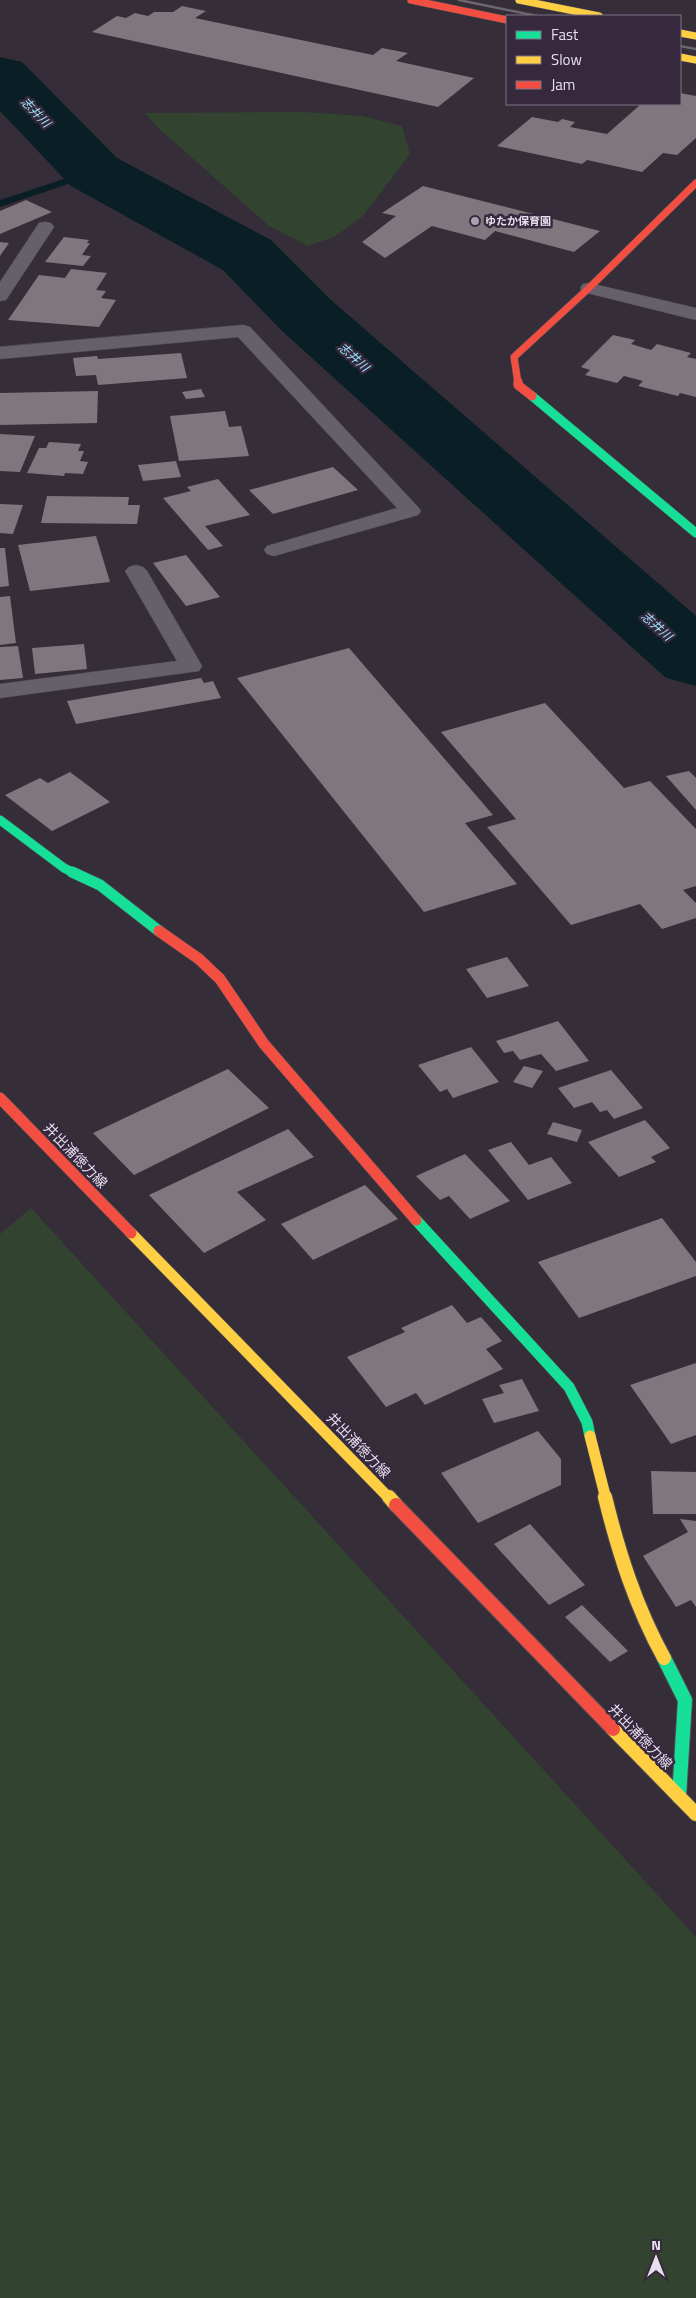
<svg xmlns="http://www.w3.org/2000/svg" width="696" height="2298" viewBox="0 0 696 2298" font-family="'Titillium Web','Noto Sans JP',sans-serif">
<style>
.green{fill:#324330}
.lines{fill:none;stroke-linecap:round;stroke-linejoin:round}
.stream{fill:#091e25;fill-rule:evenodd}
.river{fill:#091e25;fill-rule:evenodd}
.building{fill:#7f767e}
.street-casing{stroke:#514c55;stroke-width:1}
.fast-far2-casing{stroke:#514c55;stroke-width:10}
.fast-far1-casing{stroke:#514c55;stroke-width:12}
.fast-casing{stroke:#514c55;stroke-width:16}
.slow-far2-casing{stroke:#514c55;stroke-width:8}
.slow-far1-casing{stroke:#514c55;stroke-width:12}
.slow-casing{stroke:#514c55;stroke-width:16}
.jam-far3-casing{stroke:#514c55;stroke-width:8}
.jam-far2-casing{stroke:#514c55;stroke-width:10}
.jam-far1-casing{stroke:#514c55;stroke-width:12}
.jam-casing{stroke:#514c55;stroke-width:16}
.street{fill:#656069;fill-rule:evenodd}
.fast-far2{stroke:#16e098;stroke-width:9}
.fast-far1{stroke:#16e098;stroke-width:11}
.fast{stroke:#16e098;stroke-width:14}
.slow-far2{stroke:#ffcf43;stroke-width:7}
.slow-far1{stroke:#ffcf43;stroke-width:11}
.slow{stroke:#ffcf43;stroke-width:14}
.jam-far3{stroke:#f24e42;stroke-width:7}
.jam-far2{stroke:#f24e42;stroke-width:9}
.jam-far1{stroke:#f24e42;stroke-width:11}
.jam{stroke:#f24e42;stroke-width:14}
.rail{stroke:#6b656d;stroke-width:2.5}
.poi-dot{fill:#a9a1ad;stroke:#36293e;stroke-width:2}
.labels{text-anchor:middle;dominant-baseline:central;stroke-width:5;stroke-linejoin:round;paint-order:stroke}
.far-poi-label{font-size:11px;font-weight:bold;fill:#e7dfec;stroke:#36293e;text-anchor:start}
.far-water-label{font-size:12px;font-style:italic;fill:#99e8ff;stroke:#36293e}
.street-label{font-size:14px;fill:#e7dfec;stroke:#36293e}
</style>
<rect width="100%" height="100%" fill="#352e39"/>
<!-- green -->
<g class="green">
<path d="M304 112 362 116 402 126 410 154 363 216 334 237 308 246 269 226 156 126 145 113Z"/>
<path d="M31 1208 696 1937V2298H0V1234Z"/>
</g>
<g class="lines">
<!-- stream -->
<path class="stream" d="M94 169 99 172 98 174 0 207V200Z"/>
<!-- river -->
<path class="river" d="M0 57 22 62 117 158 271 240 331 300 696 616V686L666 678 281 330 223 270 71 186 0 111Z"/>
</g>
<!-- building -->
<g class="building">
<path d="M182 6 206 11 195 18 373 55 382 48 408 53 396 61 474 78 438 107 92 32 117 16 126 18 135 13 148 16 154 12H173Z"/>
<path d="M680 93 696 96V138L677 155 663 153 642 172 587 160 582 164 497 146 532 117 558 122 562 119 575 122 570 127 607 134 640 105 636 104H680Z"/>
<path d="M423 186 600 231 574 252 495 231 485 240 432 226 385 258 362 242 396 216 382 213Z"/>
<path d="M26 200 52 212 0 234V211Z"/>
<path d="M64 237 89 240 87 243H90L82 255 91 256 83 266 45 262Z"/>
<path d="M0 242 9 243 0 256Z"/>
<path d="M71 269 107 273 96 290 106 291 101 298 116 300 99 327 8 320 39 275 65 278Z"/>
<path d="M613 335 635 340 631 344 651 350 657 344 691 353 687 357 696 359V397L680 393 678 396 638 386 643 381 624 376 617 383 585 375 590 370 581 367Z"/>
<path d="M181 353 187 378 98 385 96 375 76 376 73 358 97 356 98 359Z"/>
<path d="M201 389 205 397 186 399 182 392Z"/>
<path d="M98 391 97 423 0 425V393Z"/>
<path d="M225 411 229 427 241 426 249 456 179 461 170 416Z"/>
<path d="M0 434 35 436 20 472 0 471Z"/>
<path d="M49 442 81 444 78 451H84L80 461 88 462 83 474 65 473 64 476 27 473 39 448H46Z"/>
<path d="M176 461 181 477 143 481 138 465Z"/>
<path d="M333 467 358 490 273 514 249 490Z"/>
<path d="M218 479 250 515 205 526 223 546 208 550 163 498 191 491 187 487Z"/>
<path d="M47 496 129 497 128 505H140L137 524 41 523Z"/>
<path d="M0 504 23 505 13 534 0 533Z"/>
<path d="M96 536 110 582 30 591 18 545Z"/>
<path d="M0 548H5L9 586 0 587Z"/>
<path d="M186 555 220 597 186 606 153 563Z"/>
<path d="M10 596 16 643 0 645V597Z"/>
<path d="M84 644 87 669 35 674 32 648Z"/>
<path d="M18 646 23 678 0 680V647Z"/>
<path d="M349 648 493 815 465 823 517 884 424 912 237 678Z"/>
<path d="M201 678 204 683 213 681 221 698 76 724 67 701Z"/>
<path d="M545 703 624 788 650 781 696 829V886L683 890 696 903V918L662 929 640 904 571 925 487 827 516 819 441 732Z"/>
<path d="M689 771 696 778V810L666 776Z"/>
<path d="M70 772 110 802 52 831 5 795 40 778 48 783Z"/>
<path d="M507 957 529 986 487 998 466 969Z"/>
<path d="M558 1021 589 1061 556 1071 541 1054 520 1060 513 1051 504 1053 496 1041Z"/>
<path d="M471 1047 499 1082 453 1098 447 1089 440 1092 418 1065Z"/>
<path d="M524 1066 543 1071 532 1088 513 1082Z"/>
<path d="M228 1069 269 1108 134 1175 93 1133Z"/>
<path d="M611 1070 643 1108 614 1119 607 1110 600 1112 592 1102 574 1108 558 1088Z"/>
<path d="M645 1120 670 1148 651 1157 656 1162 619 1177 588 1142Z"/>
<path d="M553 1122 582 1130 577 1142 547 1134Z"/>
<path d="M288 1129 314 1157 237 1192 266 1220 204 1253 149 1195Z"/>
<path d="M511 1142 529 1165 551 1157 572 1183 528 1200 488 1150Z"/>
<path d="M465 1154 510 1201 470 1219 449 1196 440 1200 416 1176Z"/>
<path d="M365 1185 398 1219 313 1260 281 1224Z"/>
<path d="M662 1218 696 1262V1276L579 1318 538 1262Z"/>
<path d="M452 1305 467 1323 481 1317 502 1341 486 1349 503 1369 425 1405 416 1393 386 1407 347 1357 405 1332 401 1328Z"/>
<path d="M696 1363V1435L671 1444 630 1385Z"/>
<path d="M522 1379 539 1411 494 1423 482 1399 504 1393 499 1385Z"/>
<path d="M538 1431 561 1459V1485L478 1523 441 1473Z"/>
<path d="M651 1471 696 1472V1514H653Z"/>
<path d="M680 1519 696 1521V1607L691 1600 676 1607 643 1556 688 1532Z"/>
<path d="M530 1524 585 1585 549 1605 494 1544Z"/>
<path d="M582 1605 628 1651 610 1662 565 1617Z"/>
</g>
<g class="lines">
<defs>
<g id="street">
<path d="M45 222 51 223 54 227 6 300 0 301V282L39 223Z"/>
<path d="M589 283 696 308V320L583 292 580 288 583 284Z"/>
<path d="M243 325 250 327 418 507 421 511 418 515 281 554 274 556 267 554 264 550 267 546 397 508 238 337 0 359V347Z"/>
<path d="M136 565 143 567 147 571 202 666 199 671 0 698V684L177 661 125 571 129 567Z"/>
</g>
<g id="fast-far2">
<path d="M532 396 696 533"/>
<path d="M0 820 64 868 74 873"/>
</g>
<g id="fast-far1">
<path d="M72 872 100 885 159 931"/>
<path d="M416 1220 569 1387 587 1422 590 1436"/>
</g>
<path id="fast" d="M664 1658 685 1700 679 1797"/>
<g id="slow-far2">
<path d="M519 0 599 16"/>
<path d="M680 33 696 36"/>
<path d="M680 57 696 60"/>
</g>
<g id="slow-far1">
<path d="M131 1233 390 1499"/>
<path d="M590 1436 606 1499"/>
</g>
<g id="slow">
<path d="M389 1497 396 1505"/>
<path d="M605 1497C619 1554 636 1607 664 1658"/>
<path d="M613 1729 696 1814"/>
</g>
<g id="jam-far3">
<path d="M411 0 507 20"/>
<path d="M518 383 514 357 589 288 696 183"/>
</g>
<path id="jam-far2" d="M518 382V385L532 396"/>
<g id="jam-far1">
<path d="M159 931 199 959 220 979 264 1044 416 1220"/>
<path d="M0 1098 131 1233"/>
</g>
<path id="jam" d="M396 1505 613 1729"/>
</defs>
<!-- street casing -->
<use href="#street" class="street-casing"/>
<!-- fast-far2 casing -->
<use href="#fast-far2" class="fast-far2-casing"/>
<!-- fast-far1 casing -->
<use href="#fast-far1" class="fast-far1-casing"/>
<!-- fast casing -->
<use href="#fast" class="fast-casing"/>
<!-- slow-far2 casing -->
<use href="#slow-far2" class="slow-far2-casing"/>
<!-- slow-far1 casing -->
<use href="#slow-far1" class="slow-far1-casing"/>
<!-- slow casing -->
<use href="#slow" class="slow-casing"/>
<!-- jam-far3 casing -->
<use href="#jam-far3" class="jam-far3-casing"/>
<!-- jam-far2 casing -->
<use href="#jam-far2" class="jam-far2-casing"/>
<!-- jam-far1 casing -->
<use href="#jam-far1" class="jam-far1-casing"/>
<!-- jam casing -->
<use href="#jam" class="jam-casing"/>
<!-- street -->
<use href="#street" class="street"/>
<!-- fast-far2 -->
<use href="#fast-far2" class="fast-far2"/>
<!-- fast-far1 -->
<use href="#fast-far1" class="fast-far1"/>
<!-- fast -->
<use href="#fast" class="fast"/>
<!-- slow-far2 -->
<use href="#slow-far2" class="slow-far2"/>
<!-- slow-far1 -->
<use href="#slow-far1" class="slow-far1"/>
<!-- slow -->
<use href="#slow" class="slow"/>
<!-- jam-far3 -->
<use href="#jam-far3" class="jam-far3"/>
<!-- jam-far2 -->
<use href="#jam-far2" class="jam-far2"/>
<!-- jam-far1 -->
<use href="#jam-far1" class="jam-far1"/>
<!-- jam -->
<use href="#jam" class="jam"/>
<!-- rail -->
<g class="rail">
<path d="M459 0 537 16"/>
<path d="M680 46 696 49"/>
</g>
</g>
<!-- markers -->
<circle class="poi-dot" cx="475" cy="221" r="5"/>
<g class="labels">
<!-- far-poi labels -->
<g class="far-poi-label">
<text x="485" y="221">ゆたか保育園</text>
</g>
<!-- far-water labels -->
<g class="far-water-label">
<text transform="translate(36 112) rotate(46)">志井川</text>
<text transform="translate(354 357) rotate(42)">志井川</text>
<text transform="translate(657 626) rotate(42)">志井川</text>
</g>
<!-- street labels -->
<g class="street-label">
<text transform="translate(76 1155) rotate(46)">井出浦徳力線</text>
<text transform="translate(359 1445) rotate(46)">井出浦徳力線</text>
<text transform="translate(641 1736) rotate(46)">井出浦徳力線</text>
</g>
</g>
<!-- legend -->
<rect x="506" y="15" width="175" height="90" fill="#36293e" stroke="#7d7284"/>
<rect x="516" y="31" width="25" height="8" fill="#16e098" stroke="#7d7284"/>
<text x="551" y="40" font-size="15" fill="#e7dfec">Fast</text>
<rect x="516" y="56" width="25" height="8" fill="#ffcf43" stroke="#7d7284"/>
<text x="551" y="65" font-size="15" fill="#e7dfec">Slow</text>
<rect x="516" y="81" width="25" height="8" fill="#f24e42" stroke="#7d7284"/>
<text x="551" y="90" font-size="15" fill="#e7dfec">Jam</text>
<!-- north arrow -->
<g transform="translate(656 2258)" stroke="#36293e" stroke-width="4" paint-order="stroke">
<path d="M0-4L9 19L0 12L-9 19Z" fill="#e7dfec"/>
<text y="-8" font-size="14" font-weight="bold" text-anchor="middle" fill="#e7dfec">N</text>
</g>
</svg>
